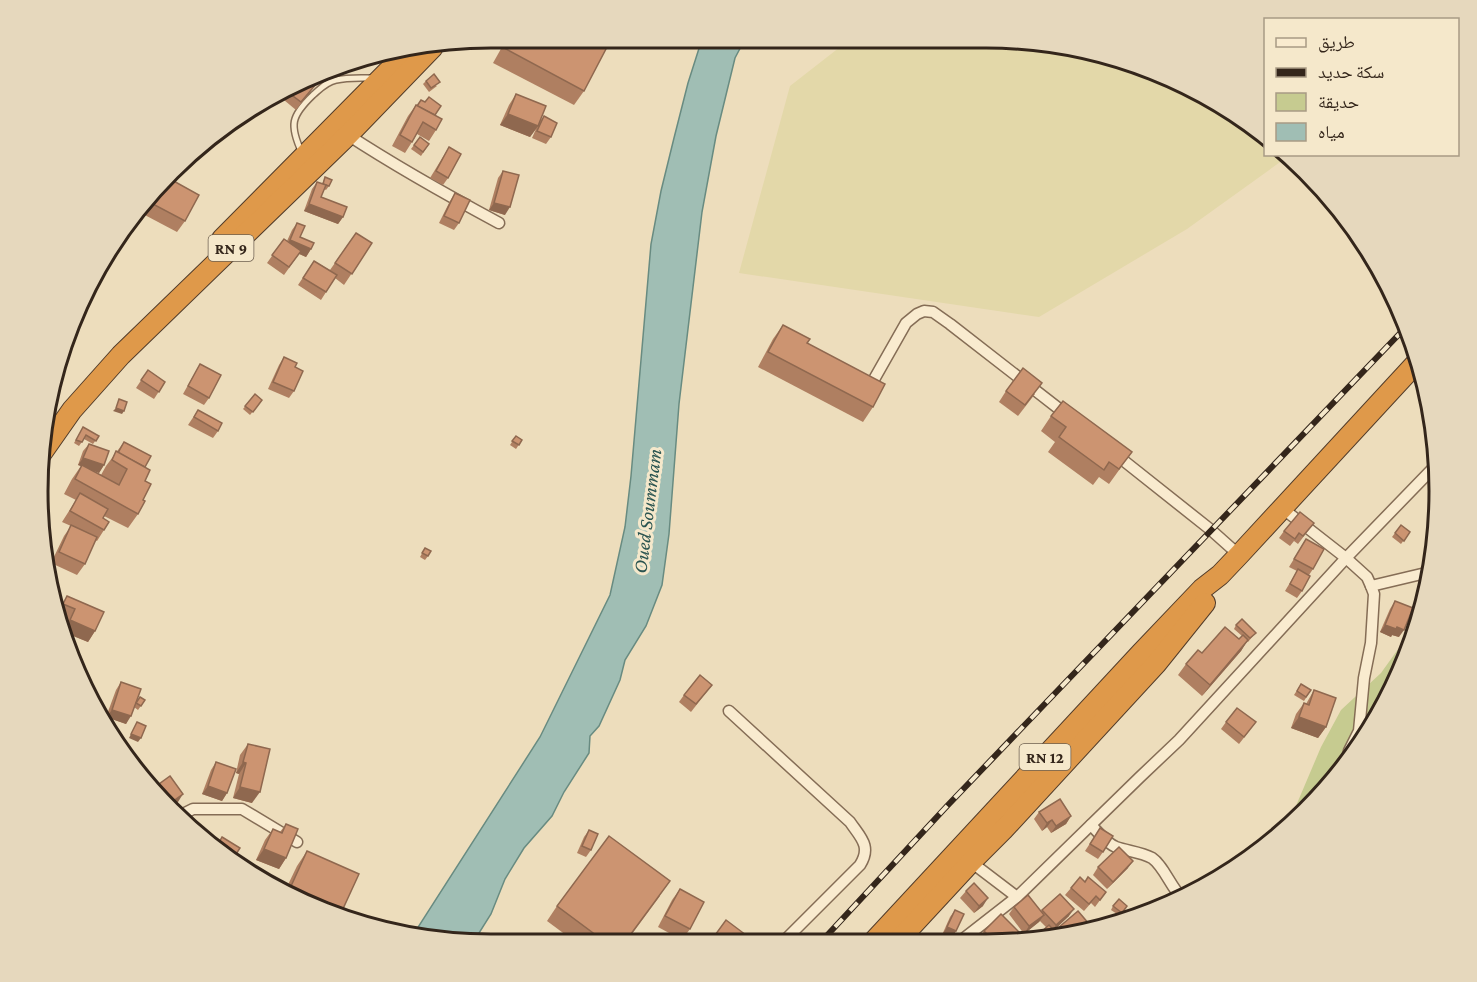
<svg xmlns="http://www.w3.org/2000/svg" width="1477" height="982" viewBox="0 0 1477 982" font-family="'Crimson Pro','Noto Naskh Arabic',serif">
<style>
.farmland{fill:#e3d8a9}
.green{fill:#c6cb90}
.water{fill:#a0beb4;stroke:#688b81;stroke-width:1.5}
.lines{fill:none;stroke-linecap:round;stroke-linejoin:round}
.lane-casing{stroke:#856d56;stroke-width:8}
.street-casing{stroke:#856d56;stroke-width:13}
.highway-casing{stroke:#523c2a;stroke-width:22}
.lane{stroke:#f9ebcf;stroke-width:5}
.street{stroke:#f9ebcf;stroke-width:10}
.highway{stroke:#df994a;stroke-width:20}
.rail-casing{stroke:#34261b;stroke-width:6}
.rail{stroke:#f5e8cb;stroke-width:4;stroke-dasharray:11;stroke-linecap:butt}
.wall{fill:#af7f61}
.shaded-wall{fill:#8f684f}
.building{fill:#cc9471;stroke:#8f684f;stroke-width:1.5}
.labels{text-anchor:middle;dominant-baseline:central;stroke-width:6;stroke-linejoin:round;paint-order:stroke}
.shield{fill:#f5e8cb;stroke:#6e6050;stroke-width:1.5}
.shield-label{font-size:16px;font-weight:bold;fill:#34261b}
.water-label{font-size:20px;font-style:italic;fill:#2a5450;stroke:#f5e8cb}
.rim{fill:none;stroke:#34261b;stroke-width:3}
</style>
<rect width="100%" height="100%" fill="#edddbc"/>
<!-- farmland -->
<path class="farmland" d="M849 40 1046 41 1186 84 1265 137 1266 154 1290 155 1187 229 1039 317 739 273 790 86Z"/>
<!-- green -->
<path class="green" d="M1419 620 1415 637 1379 718 1327 790 1287 827 1321 747 1341 710 1381 673Z"/>
<!-- water -->
<path class="water" d="M702 39H745L735 58 716 136 702 212 679 404 669 534 662 585 646 626 625 660 620 680 599 726 590 736 589 753 564 792 552 816 524 848 505 879 491 914 474 941H431L413 935 540 737 610 595 625 527 631 476 651 244 661 191 674 138 688 83Z"/>
<g class="lines">
<defs>
<path id="lane" d="M302 153C289 125 291 116 313 95 320 89 326 82 336 80 348 77 361 78 373 78"/>
<g id="street">
<path d="M624 38 632 42"/>
<path d="M348 135C397 167 447 195 499 223"/>
<path d="M868 390 906 323 917 314 924 311 933 312 950 324 1067 415"/>
<path d="M1114 453 1211 530 1239 555"/>
<path d="M1282 508 1346 558 1367 577 1371 586 1374 594 1371 643 1364 678 1359 731 1349 751 1345 765"/>
<path d="M1371 586 1430 572"/>
<path d="M729 711 850 822C860 837 872 846 860 865L783 942"/>
<path d="M179 816 193 809H242L297 842"/>
<path d="M1091 825C1099 833 1106 843 1116 847 1127 851 1141 852 1152 858 1164 866 1171 888 1183 899"/>
<path d="M971 862 1017 897"/>
<path d="M958 943 1017 897 1140 777 1179 740 1346 558 1439 462"/>
</g>
<g id="highway">
<path d="M222 239 408 51"/>
<path d="M39 457 72 410 121 355 348 135 433 47"/>
<path d="M872 943 1141 653 1202 589 1220 575 1239 555 1419 360"/>
<path d="M896 943 971 862 1003 830 1156 664 1205 603"/>
</g>
</defs>
<!-- lane casing -->
<use href="#lane" class="lane-casing"/>
<!-- street casing -->
<use href="#street" class="street-casing"/>
<!-- highway casing -->
<use href="#highway" class="highway-casing"/>
<!-- lane -->
<use href="#lane" class="lane"/>
<!-- street -->
<use href="#street" class="street"/>
<!-- highway -->
<use href="#highway" class="highway"/>
<defs>
<path id="rail" d="M820 943 948 805 1406 327"/>
</defs>
<!-- rail casing -->
<use href="#rail" class="rail-casing"/>
<!-- rail -->
<use href="#rail" class="rail"/>
</g>
<!-- wall -->
<g class="wall">
<path d="M507 38H592L584 91 574 105 493 63Z"/>
<path d="M321 78 296 110 284 100 289 93Z"/>
<path d="M426 81 437 86 429 92 423 84Z"/>
<path d="M516 94 540 121 544 116 551 137 546 144 532 138 536 129 530 137 500 125 509 105Z"/>
<path d="M416 105 435 115 436 130 429 141 417 134 405 153 392 146 408 116Z"/>
<path d="M420 137 429 144 421 156 411 149Z"/>
<path d="M449 147 448 178 443 185 430 178Z"/>
<path d="M503 171 505 215 489 210 498 178Z"/>
<path d="M325 177 329 186 326 190 324 189 321 197 343 217 338 224 304 211 312 189 317 182 322 184Z"/>
<path d="M170 179 185 221 177 232 141 213 150 197Z"/>
<path d="M455 193 459 223 454 230 439 223 450 201Z"/>
<path d="M297 223 300 237 311 249 306 257 299 254 284 275 267 263 284 239 287 241 292 230Z"/>
<path d="M356 233 372 243 344 285 335 278 321 300 298 285 314 261 330 270Z"/>
<path d="M783 325 807 343 873 407 863 422 758 367 773 339Z"/>
<path d="M284 357 295 367 294 391 289 398 268 389 279 365Z"/>
<path d="M200 364 209 398 204 405 183 394Z"/>
<path d="M148 370 165 382 154 399 136 388Z"/>
<path d="M1006 391 1035 394 1018 416 999 402Z"/>
<path d="M255 394 262 400 250 415 243 409Z"/>
<path d="M198 410 218 431 213 438 188 425Z"/>
<path d="M1051 416 1122 466 1109 484 1099 477 1093 485 1048 452 1055 442 1041 431Z"/>
<path d="M81 431 99 436 93 444 84 439 79 446 74 443Z"/>
<path d="M516 436 522 440 516 449 510 445Z"/>
<path d="M124 442 145 467 143 500 138 514 128 528 104 516 103 518 104 530 97 541 95 540 85 564 77 575 51 563 64 536 71 526 62 522 76 500 64 494 72 479 81 466 78 465 83 451 89 444 104 465 99 473 92 470 101 475 106 466Z"/>
<path d="M1314 523 1298 544 1294 541 1290 546 1279 538 1284 531Z"/>
<path d="M1401 525 1410 532 1401 544 1392 537Z"/>
<path d="M1306 539 1313 569 1309 575 1302 591 1297 598 1285 591 1297 571 1289 567Z"/>
<path d="M425 548 428 556 425 560 420 557Z"/>
<path d="M67 596 95 631 88 642 66 633 64 627 67 620 60 617 58 610Z"/>
<path d="M1395 601 1399 637 1392 635 1391 637 1380 632 1390 609Z"/>
<path d="M1236 625 1253 636 1248 642 1247 641 1241 651 1202 696 1178 675 1186 664 1202 653 1239 639 1242 636 1234 629Z"/>
<path d="M121 682 136 701 145 700 138 710 134 707 126 724 106 717 116 690Z"/>
<path d="M1301 684 1311 690 1304 701 1294 695Z"/>
<path d="M712 685 691 712 679 702 684 695Z"/>
<path d="M1314 690 1326 727 1318 738 1291 728 1296 714 1304 703 1306 704Z"/>
<path d="M1226 722 1250 730 1239 744 1221 729Z"/>
<path d="M248 744 252 803 233 798 239 774 236 773 240 755Z"/>
<path d="M216 762 227 793 222 801 202 794 211 770Z"/>
<path d="M1039 812 1071 816 1066 824 1051 833 1047 827 1042 831 1034 819Z"/>
<path d="M286 824V858L279 869 256 860 265 840 273 829 280 832Z"/>
<path d="M1100 828 1103 852 1098 859 1085 851Z"/>
<path d="M589 830 591 850 586 857 577 853 584 837Z"/>
<path d="M307 851 291 898 284 893 297 866Z"/>
<path d="M1098 867 1128 868 1107 889 1093 875Z"/>
<path d="M1085 882 1106 892 1095 907 1091 903 1084 911 1065 895 1071 888Z"/>
<path d="M680 889 690 929 682 940 658 927 672 900Z"/>
<path d="M966 891 983 906 974 913 960 898Z"/>
<path d="M1060 894 1069 916 1054 930 1055 932 1058 928 1083 932 1031 941 1046 927 1040 921 1024 934 1009 914 1014 907 1041 911Z"/>
<path d="M660 896 626 942 574 941 547 921 557 906Z"/>
<path d="M1113 906H1127L1120 916 1111 910Z"/>
<path d="M955 910 956 931 951 939 942 935 950 917Z"/>
<path d="M984 931 1015 944 977 943 976 942Z"/>
</g>
<!-- shaded-wall -->
<g class="shaded-wall">
<path d="M508 114 538 126 530 137 500 125Z"/>
<path d="M494 203 510 207 505 215 489 210Z"/>
<path d="M309 204 343 217 338 224 304 211Z"/>
<path d="M290 240 311 249 306 257 285 247Z"/>
<path d="M116 408 124 411 122 414 113 411Z"/>
<path d="M83 458 104 465 99 473 78 465Z"/>
<path d="M70 620 95 631 88 642 66 633 64 628Z"/>
<path d="M1385 625 1397 627 1404 630 1399 637 1392 635 1391 637 1380 632Z"/>
<path d="M1248 640 1241 651 1202 696 1210 685Z"/>
<path d="M112 710 131 716 126 724 106 717Z"/>
<path d="M1299 717 1326 727 1318 738 1291 728Z"/>
<path d="M131 734 141 738 138 742 129 738Z"/>
<path d="M243 762 246 763 239 774 236 773Z"/>
<path d="M208 786 227 793 222 801 202 794Z"/>
<path d="M240 787 260 792 252 803 233 798Z"/>
<path d="M183 794 178 802 171 807 169 804Z"/>
<path d="M1071 816 1066 824 1051 833 1056 826Z"/>
<path d="M1052 820 1047 827 1042 831 1047 823Z"/>
<path d="M264 849 286 858 279 869 256 860Z"/>
<path d="M1133 861 1128 868 1107 889 1113 882Z"/>
<path d="M988 898 983 906 974 913 979 906Z"/>
<path d="M1074 909 1069 916 1051 933 1056 925Z"/>
<path d="M1044 915 1039 922 1024 934 1029 926Z"/>
<path d="M1089 924 1083 932 1077 933Z"/>
<path d="M947 927 956 931 951 939 942 935Z"/>
</g>
<!-- building -->
<g class="building">
<path d="M509 38H592L607 47 584 91 504 48Z"/>
<path d="M327 71 301 102 289 93 294 87Z"/>
<path d="M434 74 440 82 431 88 426 81Z"/>
<path d="M516 94 546 106 538 126 508 114Z"/>
<path d="M429 97 441 106 435 115 417 106 421 100 425 102Z"/>
<path d="M416 105 442 119 436 130 423 122 412 142 400 135Z"/>
<path d="M544 116 557 123 551 137 537 131Z"/>
<path d="M420 137 429 144 423 152 414 145Z"/>
<path d="M449 147 461 154 448 178 436 171Z"/>
<path d="M503 171 519 175 510 207 494 203Z"/>
<path d="M325 177 332 180 329 186 323 184Z"/>
<path d="M170 179 199 195 185 221 149 202 154 194Z"/>
<path d="M317 182 326 185 321 197 347 207 343 217 309 204Z"/>
<path d="M455 193 470 200 459 223 444 216Z"/>
<path d="M297 223 305 226 300 237 314 243 311 249 290 240Z"/>
<path d="M356 233 372 243 352 274 335 263Z"/>
<path d="M284 239 301 251 289 267 272 255Z"/>
<path d="M314 261 337 275 326 292 303 278Z"/>
<path d="M783 325 810 339 807 343 885 384 873 407 768 352Z"/>
<path d="M284 357 297 363 295 367 303 371 294 391 273 382Z"/>
<path d="M200 364 221 375 209 398 188 386Z"/>
<path d="M1023 368 1042 383 1025 405 1006 391Z"/>
<path d="M148 370 165 382 159 392 141 380Z"/>
<path d="M255 394 262 400 253 412 245 406Z"/>
<path d="M119 399 127 402 124 411 116 408Z"/>
<path d="M1063 401 1132 452 1119 469 1109 462 1104 470 1059 437 1066 427 1051 416Z"/>
<path d="M198 410 222 423 218 431 194 417Z"/>
<path d="M83 427 99 436 96 441 86 435 82 442 76 440Z"/>
<path d="M516 436 522 440 519 445 512 441Z"/>
<path d="M124 442 151 456 145 467 118 453Z"/>
<path d="M89 444 109 451 104 465 83 458Z"/>
<path d="M116 451 150 470 145 481 151 484 143 500 145 501 138 514 75 479 82 465 119 485 127 469 112 460Z"/>
<path d="M80 493 108 509 103 518 109 522 104 530 70 511Z"/>
<path d="M41 505 45 507 42 513Z"/>
<path d="M1300 512 1314 523 1303 536 1299 533 1295 539 1284 531Z"/>
<path d="M71 525 97 537 85 564 59 552Z"/>
<path d="M1401 525 1410 532 1404 541 1395 533Z"/>
<path d="M1306 539 1324 549 1313 569 1294 559Z"/>
<path d="M425 548 431 551 428 556 422 553Z"/>
<path d="M1298 569 1310 576 1302 591 1290 584Z"/>
<path d="M67 596 104 612 95 631 70 620 75 609 63 604Z"/>
<path d="M1395 601 1413 608 1404 630 1397 627 1396 629 1385 625Z"/>
<path d="M1242 619 1256 633 1250 638 1236 625Z"/>
<path d="M1225 627 1239 639 1243 635 1248 640 1210 685 1186 664 1198 650 1202 653Z"/>
<path d="M700 675 712 685 696 704 684 695Z"/>
<path d="M121 682 141 689 131 716 112 710Z"/>
<path d="M1301 684 1311 690 1306 697 1297 691Z"/>
<path d="M1314 690 1336 698 1326 727 1299 717 1304 703 1309 705Z"/>
<path d="M140 697 145 700 141 706 136 703Z"/>
<path d="M95 702 103 707 99 713 96 711 93 705Z"/>
<path d="M1237 708 1256 722 1244 737 1226 722Z"/>
<path d="M137 722 146 726 141 738 131 734Z"/>
<path d="M248 744 270 749 260 792 240 787 246 763 243 762Z"/>
<path d="M216 762 236 769 227 793 208 786Z"/>
<path d="M170 776 183 794 169 804 155 787Z"/>
<path d="M1060 799 1071 816 1056 826 1052 820 1047 823 1039 812Z"/>
<path d="M286 824 298 829 286 858 264 849 273 829 282 833Z"/>
<path d="M1100 828 1113 836 1103 852 1090 844Z"/>
<path d="M589 830 598 834 591 850 582 846Z"/>
<path d="M609 836 670 881 625 942 604 941 557 906Z"/>
<path d="M222 837 240 848 233 859 216 848Z"/>
<path d="M1119 847 1133 861 1113 882 1098 867Z"/>
<path d="M307 851 359 874 341 913 291 898 287 895Z"/>
<path d="M1080 877 1085 882 1088 877 1106 892 1100 900 1096 896 1089 904 1071 888Z"/>
<path d="M974 883 988 898 979 906 966 891Z"/>
<path d="M680 889 704 902 690 929 665 916Z"/>
<path d="M1060 894 1074 909 1056 925 1042 910Z"/>
<path d="M1028 895 1044 915 1029 926 1014 907Z"/>
<path d="M1119 899 1127 906 1122 913 1113 906Z"/>
<path d="M955 910 964 914 956 931 947 927Z"/>
<path d="M1078 911 1089 924 1077 933 1065 935 1058 928Z"/>
<path d="M1001 914 1028 941 1015 944 996 943 984 931Z"/>
<path d="M726 920 746 935 740 942H710Z"/>
<path d="M1049 925 1059 936 1032 941V940Z"/>
</g>
<g class="labels">
<!-- shield labels -->
<g class="shield">
<rect x="208.5" y="235" width="45" height="26" rx="4.5"/>
<rect x="1019.5" y="744" width="51" height="26" rx="4.5"/>
</g>
<g class="shield-label">
<text x="231" y="248">RN 9</text>
<text x="1045" y="757">RN 12</text>
</g>
<!-- water labels -->
<g class="water-label">
<text transform="translate(647 511) rotate(-83)">Oued Soummam</text>
</g>
</g>
<!-- crop -->
<path d="M0 0H1477V982H0ZM491 48H986A443 443 0 0 1 1429 491V491A443 443 0 0 1 986 934H491A443 443 0 0 1 48 491V491A443 443 0 0 1 491 48Z" fill="#e6d8bd" fill-rule="evenodd"/>
<path class="rim" d="M491 48H986A443 443 0 0 1 1429 491V491A443 443 0 0 1 986 934H491A443 443 0 0 1 48 491V491A443 443 0 0 1 491 48Z"/>
<!-- legend -->
<rect x="1264" y="18" width="195" height="138" fill="#f5e8cb" stroke="#a89a85" stroke-width="1.5"/>
<rect x="1276" y="38" width="30" height="9" fill="#f9ebcf" stroke="#a89a85" stroke-width="1.5"/>
<text x="1318" y="48" font-size="18" fill="#34261b">طريق</text>
<rect x="1276" y="68" width="30" height="9" fill="#34261b" stroke="#a89a85" stroke-width="1.5"/>
<text x="1318" y="78" font-size="18" fill="#34261b">سكة حديد</text>
<rect x="1276" y="93" width="30" height="18" fill="#c6cb90" stroke="#a89a85" stroke-width="1.5"/>
<text x="1318" y="108" font-size="18" fill="#34261b">حديقة</text>
<rect x="1276" y="123" width="30" height="18" fill="#a0beb4" stroke="#a89a85" stroke-width="1.5"/>
<text x="1318" y="138" font-size="18" fill="#34261b">مياه</text>
</svg>
